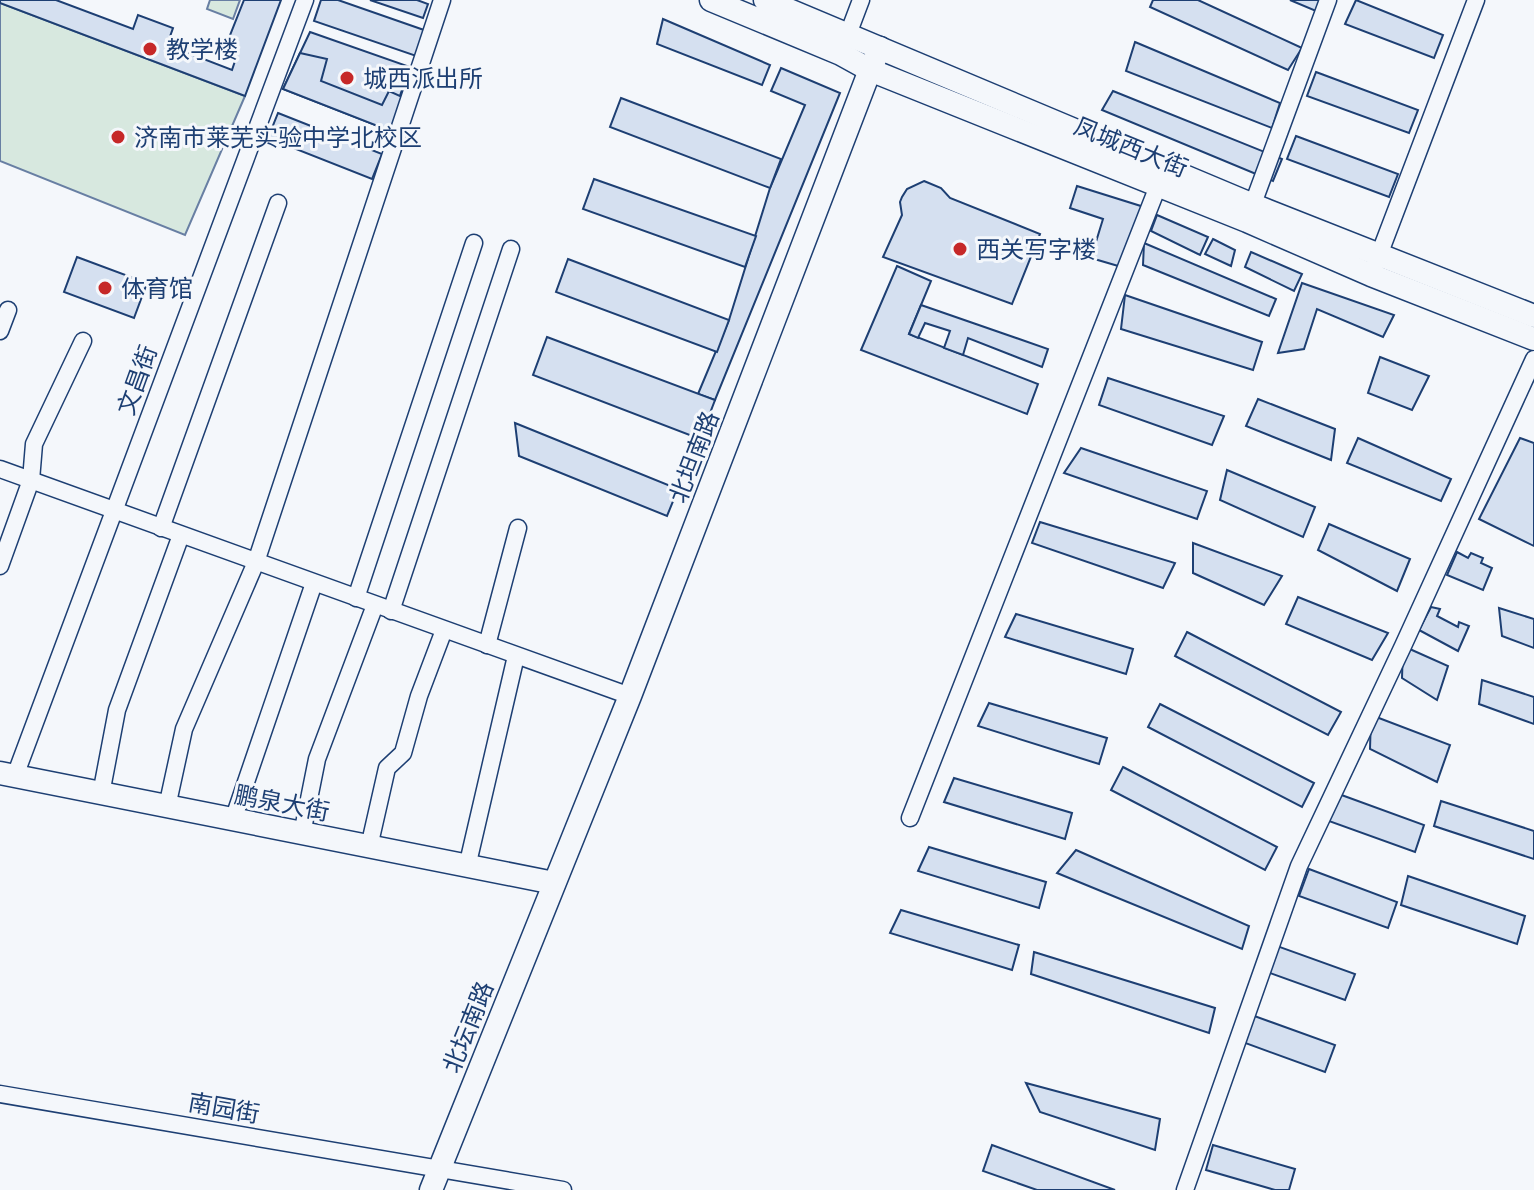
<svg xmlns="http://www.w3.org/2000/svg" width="1534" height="1190" viewBox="0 0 1534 1190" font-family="Ubuntu,'Noto Sans SC',sans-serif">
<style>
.grass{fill:#d7e8df;stroke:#687fa3;stroke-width:2}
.building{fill:#d5e0f0;stroke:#1d3f73;stroke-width:2}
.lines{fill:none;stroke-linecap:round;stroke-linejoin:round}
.minor-casing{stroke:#1d3f73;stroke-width:19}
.major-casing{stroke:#1d3f73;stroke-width:25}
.minor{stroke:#f4f7fb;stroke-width:16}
.major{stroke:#f4f7fb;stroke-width:22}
.poi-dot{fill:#c62828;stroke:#f4f7fb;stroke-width:3}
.labels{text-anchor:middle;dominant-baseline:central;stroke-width:6;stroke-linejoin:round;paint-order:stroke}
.poi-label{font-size:24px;fill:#1d3f73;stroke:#f4f7fb;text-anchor:start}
.street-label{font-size:24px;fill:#1d3f73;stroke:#f4f7fb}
</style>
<rect width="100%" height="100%" fill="#f4f7fb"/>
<!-- grass -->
<g class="grass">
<path d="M210 0H240L233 19 207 9Z"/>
<path d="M0 3 245 96 185 235 0 161Z"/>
</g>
<!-- building -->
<g class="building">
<path d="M0 0H56L133 29 138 15 173 28 167 45 232 70 236 58 223 53 244 0H281L245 96 0 3Z"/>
<path d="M321 0H338L424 30 422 58 314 21Z"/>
<path d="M370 0H417L428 4 423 18Z"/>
<path d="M1153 0H1198L1302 48 1288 70 1150 7Z"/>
<path d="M1290 0H1321L1316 11Z"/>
<path d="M1356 0 1443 35 1434 58 1345 24Z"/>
<path d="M663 19 770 65 762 85 657 44Z"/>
<path d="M310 32 410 67 388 130 283 89Z"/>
<path d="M1135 42 1280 103 1272 128 1126 71Z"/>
<path d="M300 53 327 59 321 81 382 105 389 91 409 100 398 134 283 89Z"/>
<path d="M781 68 840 93 715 400 698 394 729 320 770 188 805 105 771 91Z"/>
<path d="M1316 72 1418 110 1409 133 1307 96Z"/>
<path d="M1113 91 1282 159 1273 181 1102 110Z"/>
<path d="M621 98 781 159 770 188 610 127Z"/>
<path d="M278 113 382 154 372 179 268 138Z"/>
<path d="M1296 136 1398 174 1389 197 1287 159Z"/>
<path d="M594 179 756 236 745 267 583 209Z"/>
<path d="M924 181 941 188 950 198 1040 234 1012 304 883 257 902 215 900 202 902 197 907 189Z"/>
<path d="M1077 186 1144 207 1125 268 1091 258 1103 219 1070 208Z"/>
<path d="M1157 215 1208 237 1200 255 1151 231Z"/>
<path d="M1213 239 1235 250 1231 266 1205 254Z"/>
<path d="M1144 243 1276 299 1269 316 1143 265Z"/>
<path d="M1251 252 1302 274 1294 291 1245 267Z"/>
<path d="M77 257 147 283 134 318 64 292Z"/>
<path d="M568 259 729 320 717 352 556 292Z"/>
<path d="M897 266 931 281 909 334 1038 384 1027 414 861 350Z"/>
<path d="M1302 283 1394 315 1383 337 1317 309 1304 349 1278 353Z"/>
<path d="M1125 295 1262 342 1253 370 1121 329Z"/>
<path d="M921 305 1048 349 1042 367 968 338 963 355 944 348 950 331 925 323 918 338 909 334Z"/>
<path d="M547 337 715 400 700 439 533 375Z"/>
<path d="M1380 357 1429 376 1412 410 1368 393Z"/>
<path d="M1108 378 1224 416 1212 445 1099 405Z"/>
<path d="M1258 399 1335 429 1331 460 1246 426Z"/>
<path d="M515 423 678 489 667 516 519 456Z"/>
<path d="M1358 438 1451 479 1441 501 1347 463Z"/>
<path d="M1520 438 1534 443V546L1479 519Z"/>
<path d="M1081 448 1207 491 1197 519 1064 473Z"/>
<path d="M1227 470 1315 507 1303 537 1220 500Z"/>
<path d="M1040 522 1175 563 1163 588 1032 543Z"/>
<path d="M1329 524 1410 559 1397 591 1318 550Z"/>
<path d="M1193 543 1282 576 1264 605 1193 573Z"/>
<path d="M1457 552 1468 558 1471 553 1483 558 1481 563 1492 568 1483 590 1447 575Z"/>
<path d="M1298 597 1388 633 1372 660 1286 624Z"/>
<path d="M1431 607 1440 609 1437 616 1458 627 1459 622 1469 626 1458 651 1419 630Z"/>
<path d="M1499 608 1534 619V648L1502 636Z"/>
<path d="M1016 614 1133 649 1126 674 1005 637Z"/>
<path d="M1187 632 1341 712 1328 735 1175 656Z"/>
<path d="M1403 646 1448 666 1437 700 1402 678Z"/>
<path d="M1482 680 1534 697V724L1479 704Z"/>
<path d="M989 703 1107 738 1099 764 978 726Z"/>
<path d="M1160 704 1314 783 1302 807 1148 727Z"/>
<path d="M1371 715 1450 745 1437 782 1370 749Z"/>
<path d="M1123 767 1277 847 1265 870 1111 790Z"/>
<path d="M954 778 1072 813 1065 839 944 802Z"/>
<path d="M1336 793 1424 825 1415 852 1326 820Z"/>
<path d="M1441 801 1534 831V859L1434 826Z"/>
<path d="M929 847 1046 882 1039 908 918 871Z"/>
<path d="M1076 850 1249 926 1242 949 1057 873Z"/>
<path d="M1309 869 1397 902 1388 928 1299 896Z"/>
<path d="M1408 876 1525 916 1517 944 1401 905Z"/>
<path d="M901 910 1019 945 1012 970 890 933Z"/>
<path d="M1266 942 1355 974 1345 1000 1256 968Z"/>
<path d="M1034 952 1215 1008 1209 1033 1031 974Z"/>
<path d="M1246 1013 1335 1045 1325 1072 1237 1040Z"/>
<path d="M1026 1083 1160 1119 1155 1150 1040 1112Z"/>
<path d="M992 1145 1115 1190H1037L983 1171Z"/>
<path d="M1213 1145 1295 1169 1289 1190H1275L1206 1170Z"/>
</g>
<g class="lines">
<defs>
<g id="minor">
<path d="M844 45 861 0"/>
<path d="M1250 212 1328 0"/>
<path d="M1376 263 1476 0"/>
<path d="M0 331 8 310"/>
<path d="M0 469 630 696"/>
<path d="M161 528 278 203"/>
<path d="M0 566 31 480 34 444 83 341"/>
<path d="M356 598 474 243"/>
<path d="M391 611 511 249"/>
<path d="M487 645 518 528"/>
<path d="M15 776 305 0"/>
<path d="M101 794 117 710 181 535"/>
<path d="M167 807 184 729 256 562 442 0"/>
<path d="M910 818 1158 186"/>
<path d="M233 820 314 583"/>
<path d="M302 834 317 759 375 605"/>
<path d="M369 847 387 768 403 753 419 696 444 630"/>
<path d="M467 867 516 656"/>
<path d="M0 1094 563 1190"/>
<path d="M1185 1190 1299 866 1403 646 1534 359"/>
</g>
<g id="major">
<path d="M711 0 841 54 870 70 1247 221 1371 275 1534 339"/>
<path d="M765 0 1253 205 1534 316"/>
<path d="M0 773 554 883"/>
<path d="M431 1190 630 696 870 70 880 48"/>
</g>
</defs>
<!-- minor casing -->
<use href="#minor" class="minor-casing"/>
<!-- major casing -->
<use href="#major" class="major-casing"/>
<!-- minor -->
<use href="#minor" class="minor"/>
<!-- major -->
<use href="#major" class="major"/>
</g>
<!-- markers -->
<g class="poi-dot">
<circle cx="150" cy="49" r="8"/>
<circle cx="347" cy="78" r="8"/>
<circle cx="118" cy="137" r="8"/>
<circle cx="960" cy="249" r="8"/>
<circle cx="105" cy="288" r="8"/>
</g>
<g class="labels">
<!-- poi labels -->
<g class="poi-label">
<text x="166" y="49">教学楼</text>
<text x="363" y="78">城西派出所</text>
<text x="134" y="137">济南市莱芜实验中学北校区</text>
<text x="976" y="249">西关写字楼</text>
<text x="121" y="288">体育馆</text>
</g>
<!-- street labels -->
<g class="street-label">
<text transform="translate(1131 147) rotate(22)">凤城西大街</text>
<text transform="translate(137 380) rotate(-70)">文昌街</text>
<text transform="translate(694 457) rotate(-69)">北坦南路</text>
<text transform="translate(282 803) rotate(11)">鹏泉大街</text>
<text transform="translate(468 1027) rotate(-68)">北坛南路</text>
<text transform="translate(224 1108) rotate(10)">南园街</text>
</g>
</g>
</svg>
